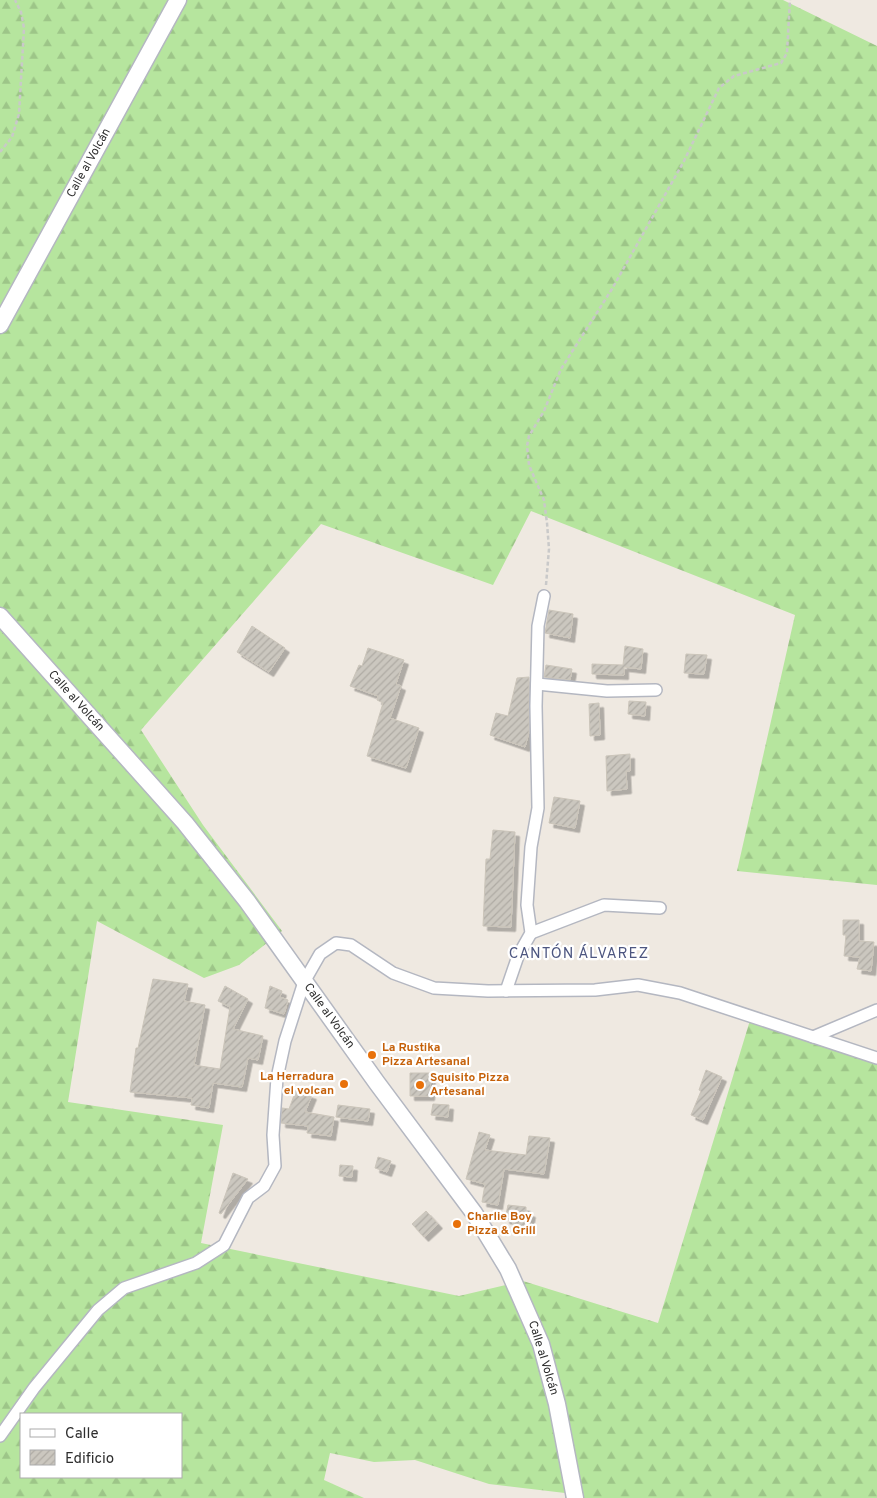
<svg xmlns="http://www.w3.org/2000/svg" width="877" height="1498" viewBox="0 0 877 1498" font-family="Overpass,sans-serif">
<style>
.forest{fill:url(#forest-firs);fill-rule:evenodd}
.building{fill:url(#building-hatch);stroke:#cbc5ba;filter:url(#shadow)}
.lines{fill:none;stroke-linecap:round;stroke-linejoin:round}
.street-casing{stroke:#b4b7c1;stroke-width:14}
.secondary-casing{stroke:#b4b7c1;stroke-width:19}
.path{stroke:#c9c9c9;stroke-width:2.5;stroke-dasharray:4 2.5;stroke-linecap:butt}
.street{stroke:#fff;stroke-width:11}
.secondary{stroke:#fff;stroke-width:16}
.food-dot{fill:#e8710a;stroke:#fff;stroke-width:2}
.labels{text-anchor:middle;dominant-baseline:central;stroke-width:4.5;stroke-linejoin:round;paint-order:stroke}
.street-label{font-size:12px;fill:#2e2e2e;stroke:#fff}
.food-label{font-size:12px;font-weight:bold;fill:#c56008;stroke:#fff;text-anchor:start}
.quarter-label{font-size:15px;letter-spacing:1px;fill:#4d5680;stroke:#fff}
</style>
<defs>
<pattern id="forest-firs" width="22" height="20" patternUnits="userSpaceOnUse" patternTransform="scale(1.25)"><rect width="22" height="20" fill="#b6e59e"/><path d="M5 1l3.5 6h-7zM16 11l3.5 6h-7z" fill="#9dc588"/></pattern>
<pattern id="building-hatch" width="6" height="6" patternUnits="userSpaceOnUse" patternTransform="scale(1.25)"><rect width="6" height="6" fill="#cbc7bf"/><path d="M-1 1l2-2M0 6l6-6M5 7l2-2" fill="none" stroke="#afaba4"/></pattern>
<filter id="shadow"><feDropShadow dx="4.5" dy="4.5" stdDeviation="0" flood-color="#0004"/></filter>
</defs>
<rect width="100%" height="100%" fill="#efe9e1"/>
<!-- forest -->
<path class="forest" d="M0 0H783L877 46V885L737 871 795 615 531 511 493 585 321 524 141 730 203 825 282 931 239 965 204 978 97 921 68 1102 223 1125 201 1243 459 1296 523 1281 658 1323 751 1017 845 1041 877 1052V1498H565V1493L489 1484 415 1460 374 1462 330 1453 324 1480 364 1498H0ZM21 1414H181V1477H21Z"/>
<!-- building -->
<g class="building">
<path d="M549 610 573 614 570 638 545 633Z"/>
<path d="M252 626 285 648 269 672 237 652Z"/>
<path d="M625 646 643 649 641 669 624 667V675L592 674V664L623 665Z"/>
<path d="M368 648 404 660 396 684 401 686 390 718 419 728 406 768 367 756 383 703 377 700 378 696 350 686 359 665 362 666Z"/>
<path d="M686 654 707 655 704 674 684 673Z"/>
<path d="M546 665 572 669 570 680 544 677Z"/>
<path d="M529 677V732L525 747 490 735 496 713 508 716 517 678Z"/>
<path d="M629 701 646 702 645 716 628 714Z"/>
<path d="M599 703 600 735 590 736 589 704Z"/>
<path d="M630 754V771H626L627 789 607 791 606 756Z"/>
<path d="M554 797 580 801 575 828 549 823Z"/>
<path d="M493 830 515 832 511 927 483 926 486 859H490Z"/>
<path d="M843 920H859V941L874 942 871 971 857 969 860 957 844 956 846 935H843Z"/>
<path d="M153 979 188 984 184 1001 205 1005 194 1065 220 1069 230 1007 218 1001 225 986 248 999 233 1029 263 1036 258 1060 248 1058 242 1087 213 1083 209 1108 191 1105 192 1098 130 1092 136 1048H138Z"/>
<path d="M270 986 282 991 280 997 288 1000 284 1014 265 1008Z"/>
<path d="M706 1070 722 1077 703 1120 691 1115 701 1091 699 1090Z"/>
<path d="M410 1073H431L430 1096H410Z"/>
<path d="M296 1090 312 1095 305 1112 334 1117 331 1136 307 1133 308 1126 281 1123 282 1108 289 1109Z"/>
<path d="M433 1104 449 1105 448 1117 431 1115Z"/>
<path d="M338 1105 370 1109 368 1121 336 1117Z"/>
<path d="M479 1132 490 1135 485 1150 526 1155 529 1136 550 1138 544 1174 504 1169 498 1205 482 1202 485 1184 466 1179Z"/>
<path d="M378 1157 391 1161 387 1172 375 1168Z"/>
<path d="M340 1165 353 1166 352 1177 339 1176Z"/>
<path d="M233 1173 248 1179 221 1214 219 1213Z"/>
<path d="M508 1205 526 1207V1212L531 1213 528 1228 513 1226V1221L505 1219Z"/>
<path d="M426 1211 438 1224 424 1237 412 1224Z"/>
</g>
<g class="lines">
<defs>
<g id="street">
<path d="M537 684 607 691 656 690"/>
<path d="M531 933 604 905 660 908"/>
<path d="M506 991 518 956 531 933 527 905 531 847 538 808 536 706 538 626 544 596"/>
<path d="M813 1037 877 1010"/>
<path d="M0 1436 34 1388 98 1310 124 1288 196 1263 224 1245 248 1198 264 1186 275 1166 273 1135 277 1078 285 1041 304 982 320 954 336 943 351 945 393 973 434 988 488 991 595 990 638 985 680 993 877 1058"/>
</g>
<g id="secondary">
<path d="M0 325 178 0"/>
<path d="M0 616 185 823 247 901 377 1083 474 1213 508 1269 541 1344 557 1404 575 1498"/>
</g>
</defs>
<!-- street casing -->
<use href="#street" class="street-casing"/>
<!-- secondary casing -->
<use href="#secondary" class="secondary-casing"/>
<!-- path -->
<g class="path">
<path d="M0 152 12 137 19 114 24 28 21 12 15 0"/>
<path d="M546 585 549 549 547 523 544 500 529 465 527 446 529 436 544 411 561 369 612 289 684 161 719 88 734 76 781 63 787 53 790 0"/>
</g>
<!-- street -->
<use href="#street" class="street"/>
<!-- secondary -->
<use href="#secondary" class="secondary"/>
</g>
<!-- markers -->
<g class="food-dot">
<circle cx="372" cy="1055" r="5"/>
<circle cx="344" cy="1084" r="5"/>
<circle cx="420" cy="1085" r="5"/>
<circle cx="457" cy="1224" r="5"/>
</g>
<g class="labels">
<!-- street labels -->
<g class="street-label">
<text transform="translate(89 163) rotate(-61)">Calle al Volcán</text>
<text transform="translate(76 701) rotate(48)">Calle al Volcán</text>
<text transform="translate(329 1016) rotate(54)">Calle al Volcán</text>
<text transform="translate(543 1358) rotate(73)">Calle al Volcán</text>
</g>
<!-- food labels -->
<g class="food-label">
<text x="382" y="1048">La Rustika<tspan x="382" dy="14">Pizza Artesanal</tspan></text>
<text x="334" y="1077" text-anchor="end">La Herradura<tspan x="334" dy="14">el volcan</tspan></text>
<text x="430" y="1078">Squisito Pizza<tspan x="430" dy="14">Artesanal</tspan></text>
<text x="467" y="1217">Charlie Boy<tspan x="467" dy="14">Pizza &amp; Grill</tspan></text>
</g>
<!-- quarter labels -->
<g class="quarter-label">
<text x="579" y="954">CANTÓN ÁLVAREZ</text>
</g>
</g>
<!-- legend -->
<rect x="20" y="1413" width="162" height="65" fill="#ffffff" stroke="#ababab"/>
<rect x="30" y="1429" width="25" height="8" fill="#ffffff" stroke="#ababab"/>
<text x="65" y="1438" font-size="15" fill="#2e2e2e">Calle</text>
<rect x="30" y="1450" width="25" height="15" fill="url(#building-hatch)" stroke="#ababab"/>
<text x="65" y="1463" font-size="15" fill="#2e2e2e">Edificio</text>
</svg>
